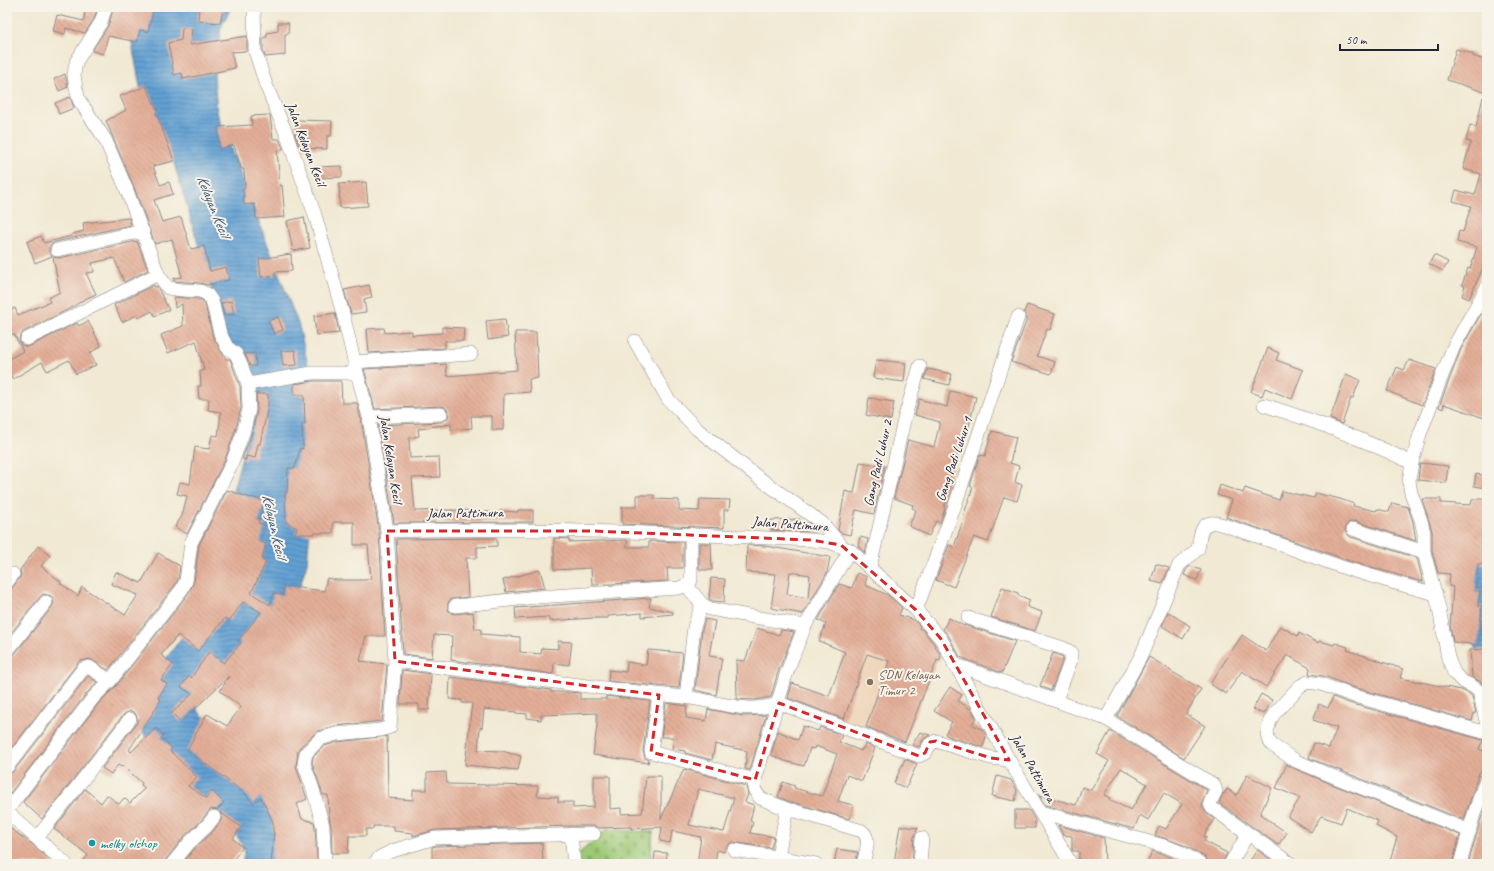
<svg xmlns="http://www.w3.org/2000/svg" width="1494" height="871" viewBox="0 0 1494 871" font-family="Caveat,sans-serif">
<style>
.built{fill:#eed7bb}
.cemetery{fill:url(#cemetery-stones);stroke:#607658}
.water{fill:url(#water-rules);stroke:#426187}
.building{fill:url(#building-back-hatch);fill-rule:evenodd}
.lines{fill:none;stroke-linecap:round;stroke-linejoin:round}
.minor-casing{stroke:#8a8687;stroke-width:14}
.minor{stroke:#fff;stroke-width:13}
.marked{fill:none;stroke:#d62828;stroke-width:3;stroke-dasharray:8 5;stroke-linejoin:round}
.education-dot{fill:#8d6e63;stroke:#f7f3e8;stroke-width:1.5}
.culture-dot{fill:#0f9aa8;stroke:#f7f3e8;stroke-width:1.5}
.labels{text-anchor:middle;dominant-baseline:central;stroke-width:4;stroke-linejoin:round;paint-order:stroke}
.street-label{font-size:14px;fill:#22223b;stroke:#f7f3e8}
.education-label{font-size:14px;fill:#785e54;stroke:#f7f3e8;text-anchor:start}
.culture-label{font-size:14px;fill:#0d838f;stroke:#f7f3e8;text-anchor:start}
.water-label{font-size:15px;font-style:italic;fill:#3c5478;stroke:#f7f3e8}
</style>
<defs>
<pattern id="cemetery-stones" width="16" height="16" patternUnits="userSpaceOnUse"><rect width="16" height="16" fill="#9dc976"/><path d="M2 7V4a2 2 0 0 1 4 0v3zM10 15v-3a2 2 0 0 1 4 0v3z" fill="#87ac67"/></pattern>
<pattern id="water-rules" width="6" height="5" patternUnits="userSpaceOnUse"><rect width="6" height="5" fill="#62a0d3"/><path d="M0 2.5h6" fill="none" stroke="#5082ac"/></pattern>
<pattern id="building-back-hatch" width="6" height="6" patternUnits="userSpaceOnUse"><rect width="6" height="6" fill="#e3ae97"/><path d="M-1 5l2 2M0 0l6 6M5-1l2 2" fill="none" stroke="#c29583"/></pattern>
</defs>
<rect width="100%" height="100%" fill="#f7f3e8"/>
<filter id="ink" filterUnits="userSpaceOnUse"><feTurbulence type="fractalNoise" baseFrequency=".025" numOctaves="2"/><feDisplacementMap in="SourceGraphic" scale="8" xChannelSelector="R" yChannelSelector="G"/><feConvolveMatrix kernelMatrix="1 2 1 2 8 2 1 2 1" color-interpolation-filters="sRGB"/></filter>
<filter id="wash" filterUnits="userSpaceOnUse"><feTurbulence type="fractalNoise" baseFrequency=".012" numOctaves="4" result="noise"/><feDisplacementMap in="SourceGraphic" scale="16" xChannelSelector="R" yChannelSelector="G"/><feGaussianBlur stdDeviation="0.9" result="paint"/><feColorMatrix in="noise" values="0 0 0 0 0 0 0 0 0 0 0 0 0 0 0 0 0 1.4 0 .05"/><feComposite in="paint" operator="in"/></filter>
<g filter="url(#wash)">
<rect width="100%" height="100%" fill="#f1e9d3"/>
<!-- built -->
<path class="built" d="M854 623 920 647 883 741 821 717Z"/>
<!-- cemetery -->
<path class="cemetery" d="M606 830 653 832 650 864H577L576 856Z"/>
<!-- water -->
<g class="water">
<path d="M133 7H231L221 28 214 75 217 113 299 326 317 405 314 484 307 563 291 614 200 693 197 710 265 775 289 864H242L245 850 237 836 210 804 162 760 147 742 142 727 159 668 204 607 229 549 233 490 252 420 254 388 226 338 174 163 140 87 130 32Z"/>
<path d="M1487 486V678L1475 648 1472 589 1480 528Z"/>
</g>
<g id="blocks">
<!-- building -->
<g class="building">
<path d="M85 7H98L94 19 85 33 66 28 65 34 53 31 57 15 84 21Z"/>
<path d="M114 7H154L148 32 140 30 137 42 108 36 103 54 92 51 108 26Z"/>
<path d="M199 7H224L220 23 198 21Z"/>
<path d="M278 23H289L288 34H285V55L265 57 263 50V38L267 37V33L278 31Z"/>
<path d="M182 28 192 29 190 45 247 36V51L231 52 235 68 183 79 182 73 174 75 168 43 181 40Z"/>
<path d="M1456 49 1473 54V56L1487 61V93L1447 80Z"/>
<path d="M65 74 68 87 59 91 54 79Z"/>
<path d="M146 86 158 111 156 112 174 161 153 166 160 185 169 182 173 194 154 200 162 222 181 217 191 249 204 246 210 271 226 267 229 280 207 285 200 283 174 281V278L182 277 172 239 155 244 133 185 106 121 126 110 120 96Z"/>
<path d="M70 97 74 108 59 114 55 103Z"/>
<path d="M1483 97 1487 98V249L1482 270 1469 299 1462 296 1465 286 1462 285 1468 268 1470 269 1477 247 1457 242 1459 231 1463 232 1471 206 1453 201 1456 190 1475 195 1481 174 1463 169 1471 142 1466 141 1470 125 1476 127Z"/>
<path d="M270 115 273 139H279L283 148V149L277 150 280 186 282 185 285 217 256 219 255 204 244 205 243 189 245 188 244 169H241L234 145 219 149 218 127 252 125 251 116Z"/>
<path d="M296 120 332 121 331 136H327V149L300 148 295 136Z"/>
<path d="M342 166V177L316 178V167Z"/>
<path d="M366 182 368 206 340 208 339 184Z"/>
<path d="M304 217 310 248 293 251 287 221Z"/>
<path d="M129 218 131 225 55 242 51 244 49 248V252L52 256 35 263 27 242 41 236 44 243 72 236V234L84 231 83 223Z"/>
<path d="M137 241 148 270 124 282 114 258 92 263 94 272 86 273 96 294 83 300 71 308 23 332 19 338 20 342 22 345 26 347 30 346 77 323 79 326 88 321 101 346 90 353 96 365 76 374 69 360 47 371 42 362 13 379 7 369V360L23 351 14 334 12 335 7 326V312L15 308 18 315 50 302 48 298 60 292 53 257 59 258Z"/>
<path d="M291 254 292 271 275 272V275L261 277 259 259Z"/>
<path d="M1434 255 1448 262 1443 271 1429 264Z"/>
<path d="M154 285 155 287 157 286 169 310 155 316 152 311 138 318 137 315 122 322 114 305Z"/>
<path d="M369 285 372 297 364 299 366 312 351 314 344 290Z"/>
<path d="M174 297 198 299 202 300 205 304 213 337 226 359H230L240 386 241 408 236 428 225 460 187 534 175 527 182 516 187 496 177 494 180 482 190 484 195 447 209 449 212 435 218 436 221 412 208 410 209 399H199L198 386H201L200 371 204 370 196 341 168 353 161 335 183 326 182 304 175 308Z"/>
<path d="M231 301 234 314 224 316 221 303Z"/>
<path d="M1027 305 1055 314 1050 330 1047 329 1037 356 1055 362 1051 374 1011 362 1026 322V316L1024 312Z"/>
<path d="M335 313 339 333 316 335 314 316Z"/>
<path d="M1481 314 1487 317V419L1444 404 1443 409 1439 407 1461 349Z"/>
<path d="M278 317 283 330 274 334 268 321Z"/>
<path d="M505 319 508 337 488 340 486 321Z"/>
<path d="M442 327 464 328 463 341H445V348L369 353 367 329 384 328 385 333 412 331V335L442 333Z"/>
<path d="M515 332H536L538 378 529 379 530 392 504 394 503 430H492V416H471L472 428 451 430V424L429 427V428L418 429 419 436 409 438 410 458 439 457 440 477 412 478 415 511 462 510 500 513V511L518 512V510H533V522L394 523 378 425 442 422 448 418 449 413 445 407 441 406 375 409 364 369 446 364 447 376 517 370Z"/>
<path d="M1268 348 1279 353 1276 360 1303 370 1292 399 1265 388 1262 396 1251 392Z"/>
<path d="M295 350 297 365 283 366 281 351Z"/>
<path d="M255 353 256 366H250L245 354Z"/>
<path d="M876 360 906 363 904 382 873 378Z"/>
<path d="M1409 360 1436 369 1422 405 1387 391 1397 367 1404 370Z"/>
<path d="M928 369 952 374 949 385 924 379Z"/>
<path d="M1346 374 1360 380 1353 398H1351L1342 424 1330 419Z"/>
<path d="M313 381H341L342 403H357L361 419 379 532 385 636H366L360 661 387 664 382 721 335 726 318 731 300 747 298 751 296 766 307 799 297 804 302 819 314 822 315 827 317 861 315 864H271L274 832H273V822L261 797 253 803 246 794 187 750 207 714 227 726 241 707 220 691 229 676 181 722 172 713 192 694 181 687 189 676 191 678 209 652 224 663 241 643 238 641 261 612 243 602 229 621 225 618 198 651 178 635 161 655 173 664 161 680 167 684 158 698 161 700 129 750 131 752 156 728 164 735 161 738 172 748 170 751 197 777 188 786 206 798 212 791 224 803 217 810 211 809 208 812 201 821 183 838 166 859 164 864H81L88 855 54 829 85 789 101 803 107 795 119 804 124 798 130 803 145 788 141 785 142 783 122 765 121 767 118 765 111 774 102 768 136 724 138 720 135 713 131 711 124 714 42 819 23 802 99 703 116 686 188 594 194 582 199 545 227 490 251 498V497L265 501 258 523 265 525 260 542 266 544 262 560 266 562 251 593 270 605 274 593 283 596 284 586 324 591 327 578 336 580H366V579H371L368 545H354V522H333V533H314V534H295L297 528 286 522 285 493H287L288 468H295L300 448 303 449 302 424H305L304 395H294V384Z"/>
<path d="M950 391 976 397 969 426H968L961 451 959 450 952 469 948 484 951 485 944 508 945 509 940 523 936 521 929 536 909 526 916 510 912 508 913 505 894 498 908 440 934 447 940 422 915 415 919 399 947 407Z"/>
<path d="M256 394H268V406L260 444H258L255 458 246 456V460L242 459 252 433 257 411Z"/>
<path d="M869 398 894 402 891 420 866 415Z"/>
<path d="M992 431 1016 437 1010 463 1019 466 1015 482 1022 485 1017 501 1004 497 988 542 974 537 954 587 936 580 949 545 954 547 964 517H963L973 487 970 486 974 473 980 455 985 456Z"/>
<path d="M860 462 885 466 874 514 856 510 850 535 841 533 838 530 845 491 854 493Z"/>
<path d="M1420 463 1448 466 1446 483 1418 480Z"/>
<path d="M1476 474 1487 476V488L1474 486Z"/>
<path d="M1220 485 1243 493 1245 488 1279 500 1282 491 1314 498 1316 493 1340 499 1354 504 1353 506 1376 511 1377 509 1389 512 1392 503 1408 507 1413 522 1416 541 1355 521 1348 523 1346 526 1345 530 1347 534 1351 537 1417 558 1423 582 1350 561 1226 517 1232 500 1217 495Z"/>
<path d="M637 495H654V499L679 500V510L699 511 700 499 730 500 729 510H724V528L622 524V507H637Z"/>
<path d="M1422 499H1441V503L1471 505 1472 499H1487L1486 565 1478 564 1475 591H1480L1478 606H1482L1478 645 1453 642 1450 626 1453 587 1449 586 1450 574 1438 573 1432 551V531Z"/>
<path d="M800 519V523H809L814 527V532L771 530V520Z"/>
<path d="M860 537 868 539 865 553 858 546Z"/>
<path d="M497 538V546L477 547V558H466L468 597 451 599 448 603V610L451 613 455 614 473 612 475 629H481V634L520 637V652L541 654 542 648 558 649V641L572 642 569 665 554 663 553 674 451 660 452 636 434 635 432 658 403 654 396 539Z"/>
<path d="M554 538 569 539V542L627 540V547H649V541L683 542V568H667L668 581 592 585 591 568 554 570Z"/>
<path d="M699 543H711L712 570H700L699 568Z"/>
<path d="M747 545 765 546 830 557 827 573 803 614 771 608 776 574 746 572ZM790 572 810 575 808 598 787 594Z"/>
<path d="M38 546 50 556 41 566 61 582 60 583 78 596 82 587 125 615 138 595 111 584 116 572 141 583 158 553 180 566 178 579 175 585 108 670 90 659 80 661 77 664 7 754V659L13 656 52 607 54 603 53 599 51 596 43 594 40 597 7 638V590L13 587 19 579 21 575 20 570Z"/>
<path d="M1156 564 1169 568 1162 584 1151 581Z"/>
<path d="M1190 566 1201 570 1197 580 1184 575 1186 570Z"/>
<path d="M540 570 545 588 506 592 503 580Z"/>
<path d="M857 573 867 577 865 585 888 595 902 608 899 615 914 620 920 626 919 628 923 630 934 644 941 656 939 661 937 660 905 742 866 727 889 661 867 654 844 719 788 698 792 683 829 696 845 652 819 641 826 624 818 620 839 584 852 588Z"/>
<path d="M711 578 725 579 724 602 713 601 709 599Z"/>
<path d="M1002 587 1018 593V595L1030 600 1027 607 1042 612 1035 631 991 617Z"/>
<path d="M651 598 649 607 673 612V614L642 617V613L608 616V618H594L549 621V617L516 619 515 608Z"/>
<path d="M1168 612 1190 626 1183 639 1162 626Z"/>
<path d="M949 618 964 626V625L1015 641 1002 673 960 657 948 635 943 629Z"/>
<path d="M705 619 715 621 709 656 722 658 716 695 695 690 702 629Z"/>
<path d="M1280 626 1298 636 1299 633 1318 643 1319 641 1334 645 1335 643 1348 647 1347 650 1403 669 1400 678 1461 690 1468 693 1472 696 1476 713H1474L1472 721 1353 687 1324 676 1309 674 1310 668 1287 655 1266 687 1242 671 1226 694 1210 684 1242 635 1266 651Z"/>
<path d="M757 628 779 635 781 630 794 632 778 672 771 697 755 700 737 699 736 660 745 661Z"/>
<path d="M1485 649 1486 659H1487V690L1481 682 1472 677 1470 650Z"/>
<path d="M648 650 683 653 679 688 608 681 609 670 626 672 627 662 646 665Z"/>
<path d="M1053 653 1063 657V659L1051 691 1040 686Z"/>
<path d="M1149 657 1169 669V670L1201 689 1186 714 1205 726 1184 758 1117 716Z"/>
<path d="M402 670 431 674 429 710H419V704H400Z"/>
<path d="M88 676 97 682 87 693 7 797V775L13 772Z"/>
<path d="M450 677 551 690V692H568L580 693V699H606V696L650 701 643 751 645 758 649 760 648 763 593 755 597 726V713L541 715V720L527 718V714L516 713V712L484 709 482 728 480 727 478 750 502 751 521 756 518 770 465 765 472 703H462V700L449 699Z"/>
<path d="M950 687 962 695 958 701 972 710 976 718 972 724 983 730 986 736 983 747 950 737 945 734 952 722 934 711Z"/>
<path d="M1261 694 1272 700 1264 714 1253 709Z"/>
<path d="M1333 697 1349 703 1483 740 1479 749 1487 753V768L1482 770 1479 773 1464 820 1309 758 1314 743 1329 748 1337 728 1313 720 1319 704 1328 708Z"/>
<path d="M666 703 687 706 686 718 706 721 708 709 743 716 766 715 750 770 745 769 747 751 715 744 712 760 685 753V751L672 749 673 737H661Z"/>
<path d="M803 726 818 731 820 727 842 735 839 742 861 751 862 748 863 749 865 744 875 748 862 781 847 775 838 801 853 805 850 819 791 802 778 797 783 782 795 786 794 788 822 796 837 754 816 746 815 749 810 748 804 766 785 761 771 755 778 731 798 740Z"/>
<path d="M1110 731 1207 790 1203 800 1202 806 1207 814 1214 819 1204 836 1206 837 1204 841 1227 853 1222 864H1210L1205 857 1184 845 1155 835 1159 826 1166 829 1182 804 1164 793 1148 820 1140 815 1134 829 1045 805 1039 795 1076 805 1082 787 1091 790 1109 761 1097 754ZM1121 768 1147 784 1131 810 1109 800 1110 798 1104 795Z"/>
<path d="M920 732 930 735 923 740 919 747 912 745Z"/>
<path d="M387 736 388 798 413 800V790H427V773L446 772 447 784 538 786 537 796 558 797V802H573V808L594 807V776H610V809L621 808V814L642 813 646 776H661V819L684 769 746 786 748 794 745 802 754 805 750 821 753 822 750 833 774 837 771 848 732 842 726 847 724 852 717 850 715 864H697L701 837 672 831 670 843 660 841 662 827 631 829V827L599 828 594 826H571L435 830 413 836V833L394 831V826H373V829H366V836H349L348 853H332L331 826 329 816 328 795H323L312 763 313 757 324 746 338 742ZM698 789 734 798 724 832 689 825Z"/>
<path d="M905 759 917 764 906 788 894 783Z"/>
<path d="M1287 764 1293 768 1334 785 1460 835 1452 864H1389L1397 837 1376 826 1378 821 1347 808 1341 823 1321 816 1311 832 1288 817 1300 798 1276 788Z"/>
<path d="M1247 775 1272 788 1260 814 1287 833 1278 845 1219 803 1223 793 1224 794 1227 789 1237 795Z"/>
<path d="M997 776 1011 780 1017 790 1015 801 992 796Z"/>
<path d="M1487 801V864H1468L1481 819Z"/>
<path d="M1015 810H1029L1035 820V828H1015Z"/>
<path d="M220 812 241 827 233 839 243 847 230 864H182L195 848 212 832 220 822 222 818Z"/>
<path d="M1058 825 1104 838 1105 864H1079V851H1072V836L1063 835Z"/>
<path d="M7 826 32 844 54 864H7Z"/>
<path d="M900 826 918 828 914 837 912 864 894 863Z"/>
<path d="M542 843 543 864H432V847L436 846Z"/>
<path d="M837 849 858 852 855 864H834Z"/>
<path d="M1257 850 1277 864H1239L1242 860 1248 864Z"/>
<path d="M1152 851 1165 855 1185 864H1147Z"/>
<path d="M655 852 667 853 666 864H654Z"/>
</g>
</g>
</g>
<g filter="url(#ink)">
<use href="#blocks" fill-opacity="0" stroke="#8a8687" stroke-width="1"/>
<g class="lines">
<defs>
<g id="minor">
<path d="M254 7 255 51 266 85 286 133 315 215 343 314 357 373 369 417 387 531 395 661 390 727 381 730 336 734 320 739 306 753 304 764 312 786 323 826 325 864"/>
<path d="M57 250 143 231"/>
<path d="M1487 287 1454 346 1443 373 1420 434 1412 463 1409 481 1411 493 1421 520 1424 533V552L1439 608 1448 658 1454 673 1463 682 1472 686 1479 691 1487 725"/>
<path d="M27 339 158 274"/>
<path d="M635 341 668 399 697 429 759 478 822 523 841 545"/>
<path d="M354 362 471 354"/>
<path d="M248 384 312 373H357"/>
<path d="M1264 405C1315 421 1364 439 1412 463"/>
<path d="M369 417 441 414"/>
<path d="M1353 529 1424 552"/>
<path d="M387 531C528 527 669 533 811 540L829 542 850 550 916 610 941 639 1009 760 1071 864"/>
<path d="M870 567 905 416 920 366"/>
<path d="M7 582 13 574"/>
<path d="M687 586 702 604 710 609 805 626"/>
<path d="M455 606 537 597 679 588 689 584 691 580V534"/>
<path d="M916 610 954 508 1018 317"/>
<path d="M968 618 1063 648 1071 652V660L1056 700"/>
<path d="M7 651 46 602"/>
<path d="M395 661C491 674 587 687 684 697 714 700 749 716 779 703L919 756 925 753 930 744 936 741 991 758 1009 760"/>
<path d="M954 664 1106 719 1214 785 1216 791 1210 803 1212 808 1291 864"/>
<path d="M659 695 651 752 755 780"/>
<path d="M686 697 694 627 702 604"/>
<path d="M1106 719 1141 656 1179 565 1198 549C1200 540 1199 526 1210 523 1218 521 1239 531 1248 533 1282 544 1314 558 1348 569 1377 578 1406 586 1436 594"/>
<path d="M7 767 83 669 89 667 110 681"/>
<path d="M7 810 93 698 110 681 182 589 186 581 191 543 232 463 244 430 249 409 248 384 242 367 236 354 227 347 220 333 212 301 207 294 200 291 182 290 168 288 158 274 126 188 105 139 79 100 76 88 74 75 76 62 101 22 106 7"/>
<path d="M789 810 760 798 754 789 755 780 786 675 793 656 805 626 850 550"/>
<path d="M7 812 66 864"/>
<path d="M1040 812 1168 847 1180 852 1201 864"/>
<path d="M1470 831 1337 778 1296 761 1272 745 1268 739 1267 732 1270 721 1274 714 1300 686 1308 682 1321 684 1351 695 1487 733"/>
<path d="M571 834 574 864"/>
<path d="M37 838 130 719"/>
<path d="M734 850 816 864"/>
<path d="M778 857 786 813 787 811 792 810 862 831C872 839 865 853 863 864"/>
<path d="M172 864 189 843 207 826 214 817"/>
<path d="M374 864 380 857 392 851 435 838 594 834"/>
<path d="M920 864 922 838"/>
<path d="M1230 864 1248 834"/>
<path d="M1460 864 1473 817 1487 776"/>
</g>
</defs>
<!-- minor casing -->
<use href="#minor" class="minor-casing"/>
<!-- minor -->
<use href="#minor" class="minor"/>
</g>
</g>
<!-- marked area -->
<path class="marked" d="M387 531H592L811 540 841 545 916 610 941 639 1009 760 991 758 936 741 930 742 925 753 919 756 779 703 755 780 651 752 659 695 395 661Z"/>
<!-- markers -->
<circle class="education-dot" cx="870" cy="682" r="4"/>
<circle class="culture-dot" cx="92" cy="843" r="4"/>
<g class="labels">
<!-- street labels -->
<g class="street-label">
<text transform="translate(306 144) rotate(69)">Jalan Kelayan Kecil</text>
<text transform="translate(391 459) rotate(81)">Jalan Kelayan Kecil</text>
<text transform="translate(954 459) rotate(-71)">Gang Padi Luhur 1</text>
<text transform="translate(878 463) rotate(-77)">Gang Padi Luhur 2</text>
<text transform="translate(465 513) rotate(-1)">Jalan Pattimura</text>
<text transform="translate(790 524) rotate(4)">Jalan Pattimura</text>
<text transform="translate(1033 768) rotate(60)">Jalan Pattimura</text>
</g>
<!-- education labels -->
<g class="education-label">
<text x="878" y="674">SDN Kelayan<tspan x="878" dy="16">Timur 2</tspan></text>
</g>
<!-- culture labels -->
<g class="culture-label">
<text x="100" y="843">melky olshop</text>
</g>
<!-- water labels -->
<g class="water-label">
<text transform="translate(213 206) rotate(68)">Kelayan Kecil</text>
<text transform="translate(274 526) rotate(77)">Kelayan Kecil</text>
</g>
</g>
<!-- margin -->
<rect width="1494" height="871" fill="none" stroke="#f7f3e8" stroke-width="24"/>
<!-- scale -->
<path d="M1340 44v6h98v-6" fill="none" stroke="#22223b" stroke-width="2"/>
<text x="1346" y="44" font-size="12" fill="#22223b" stroke="#f7f3e8" stroke-width="3" paint-order="stroke">50 m</text>
</svg>
